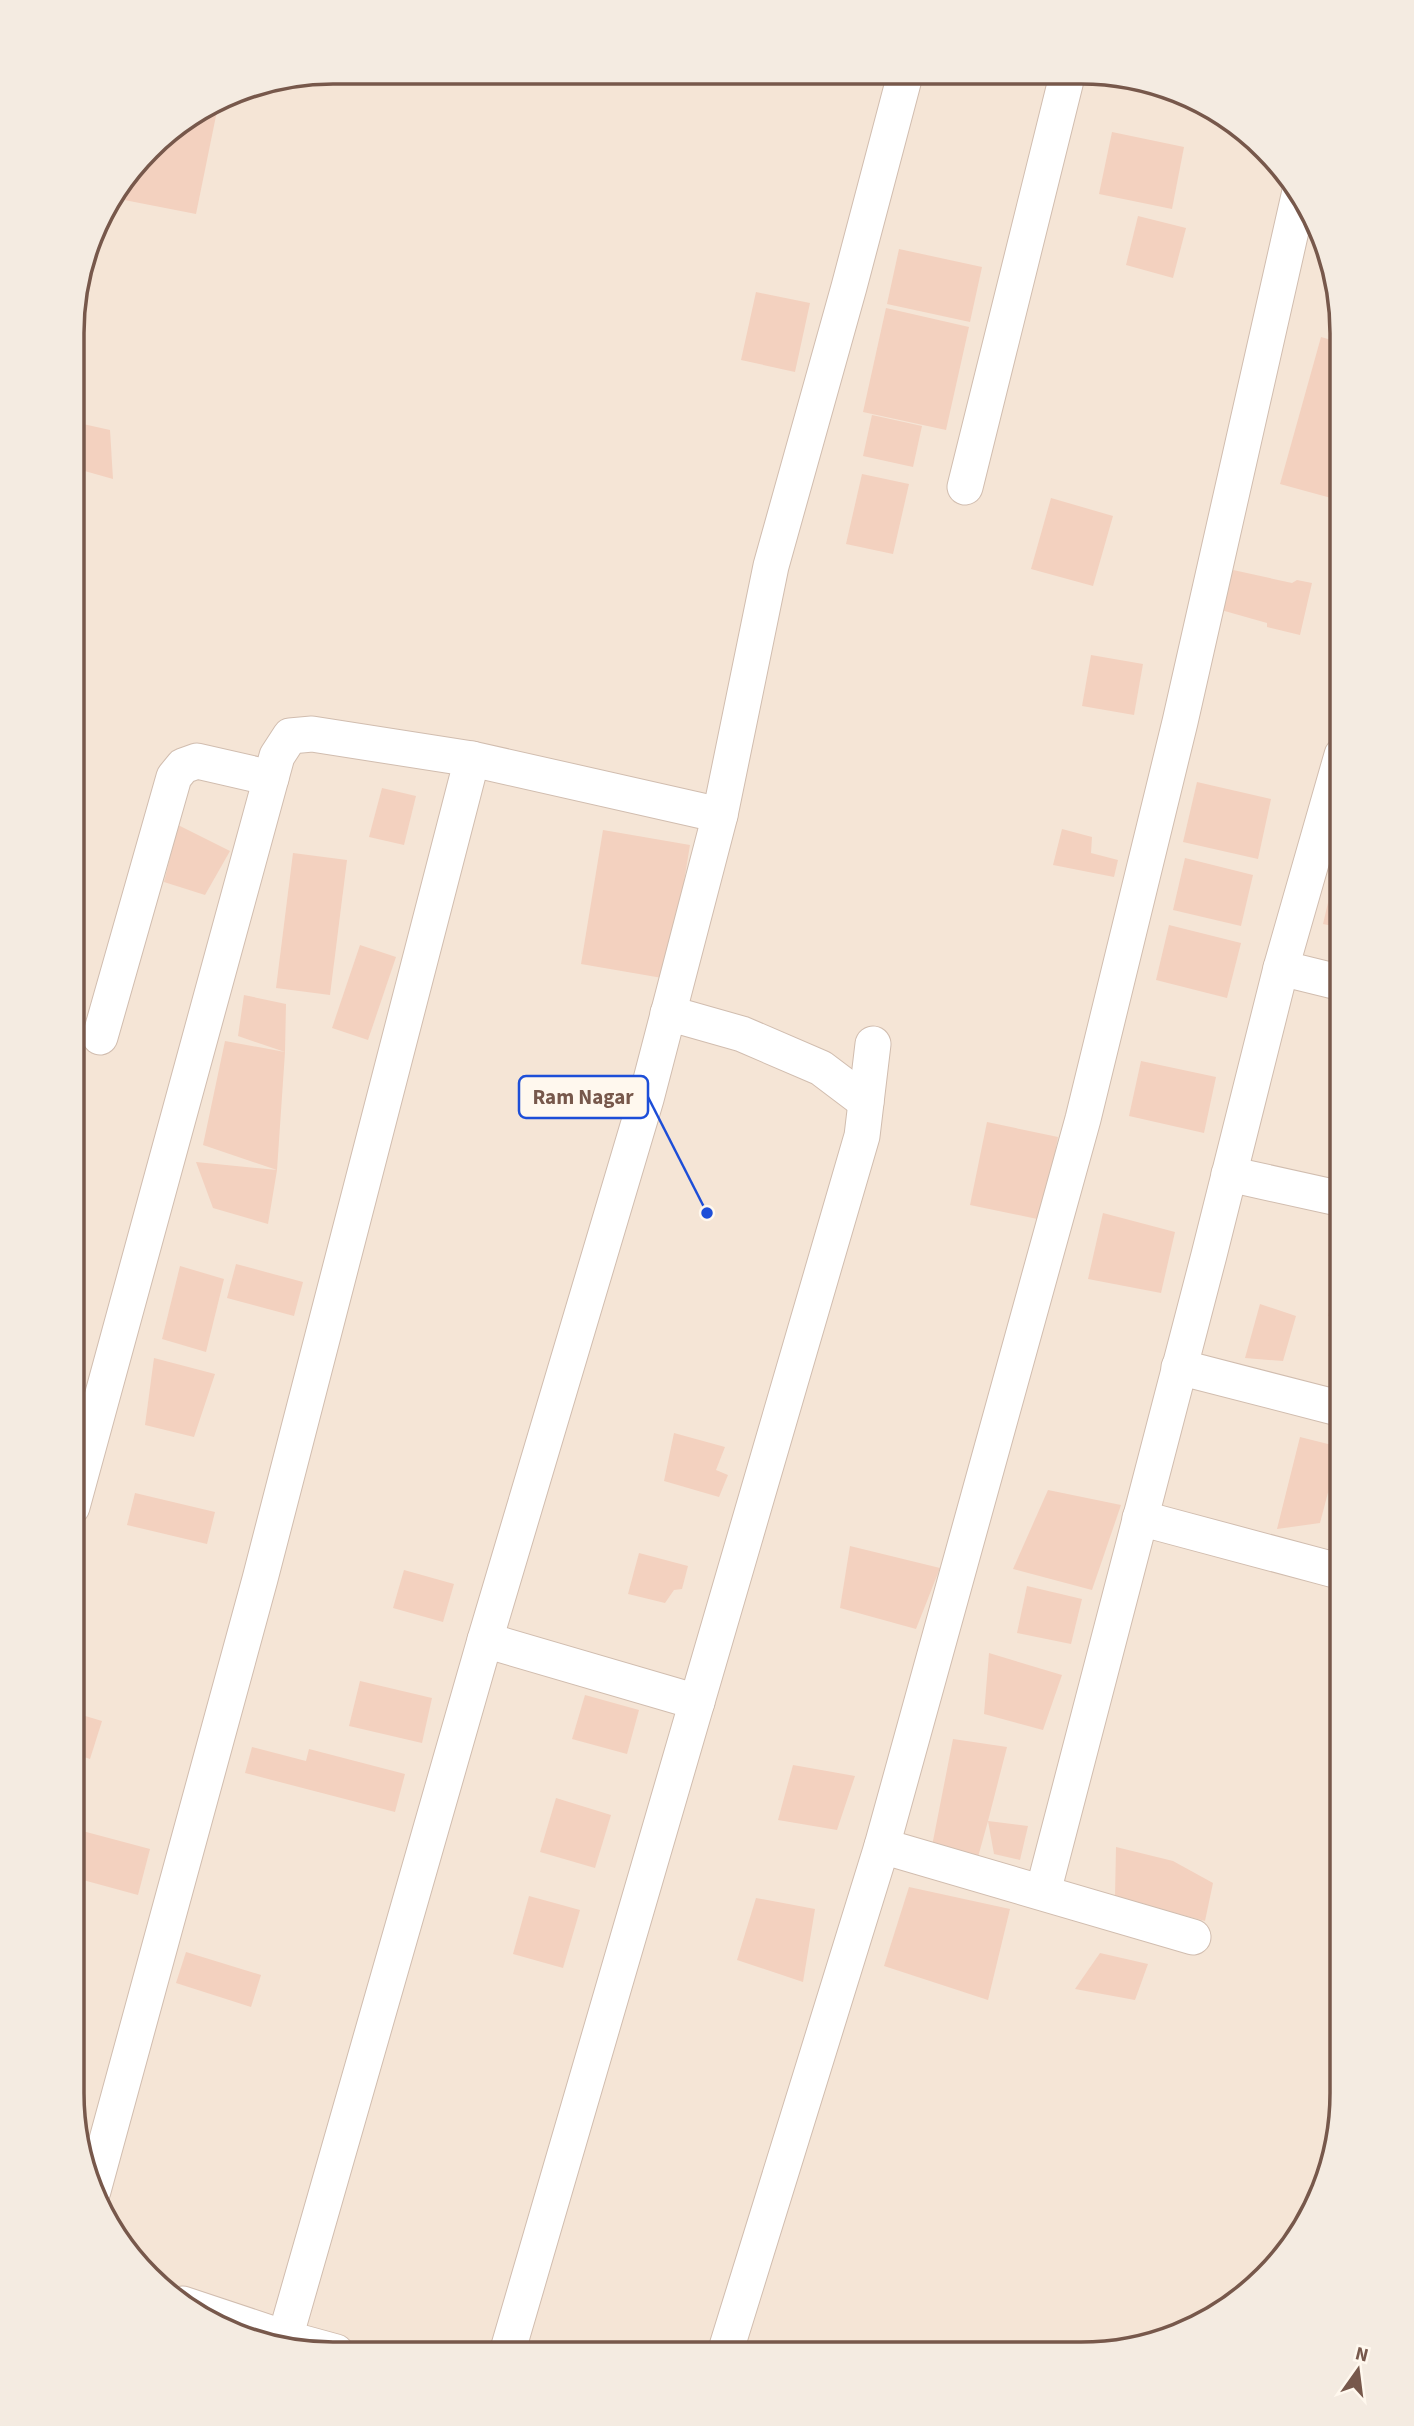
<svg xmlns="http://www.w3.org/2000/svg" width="1414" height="2426" viewBox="0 0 1414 2426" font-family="'Source Sans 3',sans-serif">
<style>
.residential{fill:#f5e5d6}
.building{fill:#f3d1bf}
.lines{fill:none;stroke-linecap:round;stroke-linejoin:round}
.street-casing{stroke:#d1bdaf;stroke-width:37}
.street{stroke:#fff;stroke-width:35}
.rim{fill:none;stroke:#77584b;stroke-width:3.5}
.leader{fill:none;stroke:#1d4ed8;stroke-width:2.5}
.callout-dot{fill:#1d4ed8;stroke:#fff8ee;stroke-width:2.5}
.callout{fill:#fff8ee;stroke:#1d4ed8;stroke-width:2.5}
.callout-label{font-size:21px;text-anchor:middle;font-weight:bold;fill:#77584b}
</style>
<rect width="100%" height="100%" fill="#fdf3e8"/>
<!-- residential -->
<path class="residential" d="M333 72 1131 77 1196 99 1253 136 1298 188 1328 249 1342 333V2110L1322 2192 1288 2252 1226 2310 1165 2340 1081 2354 299 2352 218 2327 161 2290 116 2238 86 2177 72 2093 74 299 99 217 161 137 234 92Z"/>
<!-- building -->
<g class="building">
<path d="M219 101 196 214 114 198 161 137Z"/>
<path d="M1112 132 1184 147 1172 209 1099 194Z"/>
<path d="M1138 216 1186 228 1173 278 1126 265Z"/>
<path d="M899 249 982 267 970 322 887 304Z"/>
<path d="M756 292 810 303 795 372 741 360Z"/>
<path d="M886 308 969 327 946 430 863 412Z"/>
<path d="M1321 337 1342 343V501L1280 484Z"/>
<path d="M872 415 922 426 913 467 863 456Z"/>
<path d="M74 422 110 430 113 479 74 468Z"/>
<path d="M862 474 909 484 893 554 846 544Z"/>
<path d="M1051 498 1113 516 1093 586 1031 569Z"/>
<path d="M1224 568 1292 583 1297 580 1312 583 1300 635 1267 627V623L1214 608Z"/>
<path d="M1091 655 1143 664 1134 715 1082 706Z"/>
<path d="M1197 782 1271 799 1258 859 1183 842Z"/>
<path d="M382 788 416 796 404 845 369 837Z"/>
<path d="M178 825 230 851 205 895 164 882Z"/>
<path d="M1062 829 1092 837 1091 853 1118 860 1114 877 1053 865Z"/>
<path d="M603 830 690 845 668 979 581 964Z"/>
<path d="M293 853 347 860 330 995 276 988Z"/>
<path d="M1185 858 1253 875 1241 926 1173 910Z"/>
<path d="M1331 890 1342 893V928L1323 924Z"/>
<path d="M1169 925 1241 943 1227 998 1156 980Z"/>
<path d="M360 945 396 957 368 1040 332 1028Z"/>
<path d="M244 995 286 1004 285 1052 277 1170 268 1224 213 1208 196 1162 277 1170 203 1145 225 1041 285 1052 238 1036Z"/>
<path d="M1141 1061 1216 1077 1204 1133 1129 1116Z"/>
<path d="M987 1122 1058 1137 1042 1220 970 1205Z"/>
<path d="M1103 1213 1175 1232 1161 1293 1088 1279Z"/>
<path d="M236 1264 303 1282 294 1316 227 1298Z"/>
<path d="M180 1266 224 1279 206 1352 162 1339Z"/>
<path d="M1341 1269 1342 1270V1320L1328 1316Z"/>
<path d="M1260 1304 1296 1316 1283 1361 1245 1358Z"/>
<path d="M154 1358 215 1374 194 1437 145 1425Z"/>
<path d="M674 1433 725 1447 716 1470 728 1475 719 1497 664 1481Z"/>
<path d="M1300 1437 1340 1447 1320 1523 1277 1529Z"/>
<path d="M1048 1490 1121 1505 1092 1590 1013 1569Z"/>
<path d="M135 1493 215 1512 207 1544 127 1525Z"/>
<path d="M850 1546 940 1568 916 1629 840 1608Z"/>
<path d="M639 1553 688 1566 682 1589 674 1590 665 1603 628 1594Z"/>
<path d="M404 1570 454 1584 443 1622 393 1608Z"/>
<path d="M1027 1586 1082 1599 1071 1644 1017 1633Z"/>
<path d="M989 1653 1062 1675 1043 1730 984 1714Z"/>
<path d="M360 1681 432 1698 422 1743 349 1726Z"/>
<path d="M585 1695 639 1710 627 1754 572 1739Z"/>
<path d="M72 1712 102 1721 90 1759 72 1753Z"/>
<path d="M953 1739 1007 1747 988 1821 1028 1826 1020 1860 994 1854 988 1821 978 1857 932 1846Z"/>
<path d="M252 1747 306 1761 309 1749 405 1774 395 1812 245 1773Z"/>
<path d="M793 1765 855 1776 837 1830 778 1820Z"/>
<path d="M556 1798 611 1815 595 1868 540 1852Z"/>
<path d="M75 1829 150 1849 138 1895 72 1877V1839Z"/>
<path d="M1116 1847 1173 1861 1213 1883 1205 1921 1115 1897Z"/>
<path d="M909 1887 1010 1909 988 2000 884 1966Z"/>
<path d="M529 1896 580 1910 563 1968 513 1954Z"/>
<path d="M756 1898 815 1909 803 1982 737 1960Z"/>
<path d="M186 1952 261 1975 251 2007 176 1983Z"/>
<path d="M1100 1953 1148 1964 1135 2000 1075 1989Z"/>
</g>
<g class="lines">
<defs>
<g id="street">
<path d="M965 487 1067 76"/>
<path d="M1281 968 1342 983"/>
<path d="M668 1013 742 1034 821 1068 866 1102"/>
<path d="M100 1037 174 777 183 766 197 761 271 778"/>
<path d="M1229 1174 1342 1199"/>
<path d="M1179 1367 1342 1409"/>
<path d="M72 1507 277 756 290 736 312 734 472 759 720 815"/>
<path d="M1140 1518 1342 1572"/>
<path d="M485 1640 697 1702"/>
<path d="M882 1846 1193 1937"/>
<path d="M1043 1892 1209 1255 1281 968 1342 755"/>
<path d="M93 2191 260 1579 472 759"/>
<path d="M183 2304 285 2338 336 2352"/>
<path d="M285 2338 485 1640 646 1099 720 815 771 566 849 287 905 75"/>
<path d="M507 2353 862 1136 873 1044"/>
<path d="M725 2353 882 1846 1083 1119 1180 722 1300 191"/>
</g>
</defs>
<!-- street casing -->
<use href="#street" class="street-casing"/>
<!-- street -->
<use href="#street" class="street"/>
</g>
<!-- crop -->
<path d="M0 0H1414V2426H0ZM333 84H1081A249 249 0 0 1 1330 333V2093A249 249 0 0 1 1081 2342H333A249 249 0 0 1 84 2093V333A249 249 0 0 1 333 84Z" fill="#f4ebe1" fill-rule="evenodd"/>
<path class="rim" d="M333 84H1081A249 249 0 0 1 1330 333V2093A249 249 0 0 1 1081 2342H333A249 249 0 0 1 84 2093V333A249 249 0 0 1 333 84Z"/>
<!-- callouts -->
<path class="leader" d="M707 1213L648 1097"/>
<circle class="callout-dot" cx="707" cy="1213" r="7"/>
<rect class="callout" x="519" y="1076" width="129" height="42" rx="7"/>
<g class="callout-label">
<text x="583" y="1104">Ram Nagar</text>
</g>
<!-- north arrow -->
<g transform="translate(1358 2370) rotate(14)" stroke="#fff8ee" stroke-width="5" paint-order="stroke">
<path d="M0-5L12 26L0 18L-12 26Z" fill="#77584b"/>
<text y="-10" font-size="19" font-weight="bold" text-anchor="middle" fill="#77584b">N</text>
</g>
</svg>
